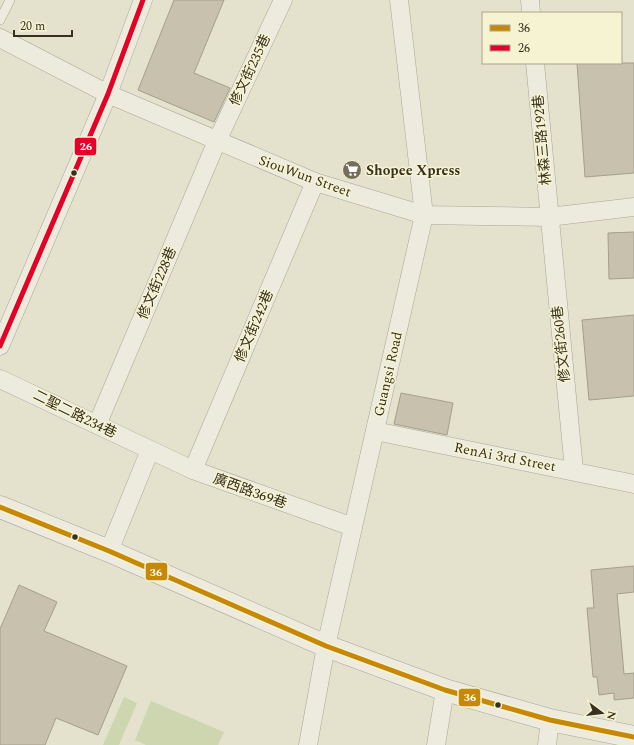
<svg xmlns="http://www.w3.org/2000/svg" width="634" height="745" viewBox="0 0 634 745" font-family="Spectral,'Noto Sans TC',serif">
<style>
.green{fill:#cdd6ae}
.building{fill:#c8c1ad;stroke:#a49e8b}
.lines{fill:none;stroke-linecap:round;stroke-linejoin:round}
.service-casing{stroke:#a9a695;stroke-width:10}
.minor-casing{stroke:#a9a695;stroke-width:19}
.tertiary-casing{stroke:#a9a695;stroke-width:23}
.service{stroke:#ecebde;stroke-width:9}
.minor{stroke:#ecebde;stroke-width:18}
.tertiary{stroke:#ecebde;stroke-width:22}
.bus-1-casing{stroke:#f5f3d2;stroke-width:8}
.bus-2-casing{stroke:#f5f3d2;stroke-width:8}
.bus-1{stroke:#c78808;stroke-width:5}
.bus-2{stroke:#e4002b;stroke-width:5}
.bus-dot{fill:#38301e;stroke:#f5f3d2;stroke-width:1.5}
.labels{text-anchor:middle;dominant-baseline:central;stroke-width:3;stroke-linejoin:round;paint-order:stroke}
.street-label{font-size:14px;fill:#38301e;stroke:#f5f3d2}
.poi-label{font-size:14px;font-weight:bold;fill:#38301e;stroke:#f5f3d2;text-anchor:start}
.line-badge{stroke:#f5f3d2;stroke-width:1.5}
.badge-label{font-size:11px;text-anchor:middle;font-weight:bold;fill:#fff}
</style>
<rect width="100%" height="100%" fill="#e4e2cc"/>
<!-- green -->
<g class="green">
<path d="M124 697 137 703 119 745H103Z"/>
<path d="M151 701 224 732 218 745H146L135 740Z"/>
</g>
<!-- building -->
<g class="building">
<path d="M174 0H224L194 73 230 88 214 122 138 90Z"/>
<path d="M577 63H634V173L585 177Z"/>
<path d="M634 232V278L609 279 608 233Z"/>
<path d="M634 315V396L589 400 582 320Z"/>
<path d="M401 393 453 403 447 435 394 424Z"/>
<path d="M634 566V592L617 594 624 674 634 673V698L614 700V693L599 695 597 677H593L587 608H594L591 570Z"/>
<path d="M19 585 57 602 44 631 127 666 98 735 56 718 45 745H0V629Z"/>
</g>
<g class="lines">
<defs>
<path id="service" d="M0 20 10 0"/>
<g id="minor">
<path d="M530 0 531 13"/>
<path d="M0 38 108 94 315 182 424 215 549 217 634 207"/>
<path d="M535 63 574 470"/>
<path d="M0 346 108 94 143 0"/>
<path d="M0 379 193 470 353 527"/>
<path d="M97 425 217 141 283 0"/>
<path d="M375 431 634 484"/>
<path d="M193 470 315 182"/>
<path d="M109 551 150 450"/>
<path d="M308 745 326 646 424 215 399 0"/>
<path d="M436 745 445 690"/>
<path d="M547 745 550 720"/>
</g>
<path id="tertiary" d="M0 507 109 551 326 646 445 690 550 720 634 737"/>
</defs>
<!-- service casing -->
<use href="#service" class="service-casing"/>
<!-- minor casing -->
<use href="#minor" class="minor-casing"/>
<!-- tertiary casing -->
<use href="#tertiary" class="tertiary-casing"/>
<!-- service -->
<use href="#service" class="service"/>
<!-- minor -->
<use href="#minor" class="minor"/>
<!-- tertiary -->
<use href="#tertiary" class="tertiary"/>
<defs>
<path id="bus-1" d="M0 507 109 551 326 646 445 690 550 720 634 737"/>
<path id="bus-2" d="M0 346 108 94 143 0"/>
</defs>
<!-- bus-1 casing -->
<use href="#bus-1" class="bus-1-casing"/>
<!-- bus-2 casing -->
<use href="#bus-2" class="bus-2-casing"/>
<!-- bus-1 -->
<use href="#bus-1" class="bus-1"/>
<!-- bus-2 -->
<use href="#bus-2" class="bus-2"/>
</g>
<!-- icons -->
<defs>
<symbol id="supermarket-disc" viewBox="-11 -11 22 22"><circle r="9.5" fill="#746e5b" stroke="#f5f3d2"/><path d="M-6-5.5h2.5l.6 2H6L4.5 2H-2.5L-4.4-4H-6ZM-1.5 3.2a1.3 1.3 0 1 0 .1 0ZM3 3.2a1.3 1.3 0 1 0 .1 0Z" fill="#fff"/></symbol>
</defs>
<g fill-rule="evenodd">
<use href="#supermarket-disc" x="341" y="159" width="22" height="22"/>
</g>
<!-- markers -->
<g class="bus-dot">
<circle cx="74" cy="173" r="3.5"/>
<circle cx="75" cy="537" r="3.5"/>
<circle cx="498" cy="705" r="3.5"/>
</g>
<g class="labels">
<!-- street labels -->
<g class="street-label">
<text transform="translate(250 70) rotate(-65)">修文街235巷</text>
<text transform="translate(542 140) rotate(-95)">林森三路192巷</text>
<text transform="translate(305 176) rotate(20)">SiouWun Street</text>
<text transform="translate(157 283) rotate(-67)">修文街228巷</text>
<text transform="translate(254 326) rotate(-67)">修文街242巷</text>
<text transform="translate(561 344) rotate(-96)">修文街260巷</text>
<text transform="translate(388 374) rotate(-77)">Guangsi Road</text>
<text transform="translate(75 414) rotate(26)">二聖二路234巷</text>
<text transform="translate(505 457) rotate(11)">RenAi 3rd Street</text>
<text transform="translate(250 491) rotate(20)">廣西路369巷</text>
</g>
<!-- poi labels -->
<g class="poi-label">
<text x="366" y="170">Shopee Xpress</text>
</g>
</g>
<g class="line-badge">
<rect x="74" y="137" width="23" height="19" rx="4" fill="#e4002b"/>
<rect x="145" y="562" width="23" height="19" rx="4" fill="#c78808"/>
<rect x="458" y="688" width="23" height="19" rx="4" fill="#c78808"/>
</g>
<g class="badge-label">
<text x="86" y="150">26</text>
<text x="156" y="576">36</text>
<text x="470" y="701">36</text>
</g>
<!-- legend -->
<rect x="482" y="12" width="140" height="52" fill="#f5f3d2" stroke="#a9a58a"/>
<rect x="490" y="25" width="20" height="6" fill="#c78808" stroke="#a9a58a"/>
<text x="518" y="32" font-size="12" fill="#38301e">36</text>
<rect x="490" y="45" width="20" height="6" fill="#e4002b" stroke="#a9a58a"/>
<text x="518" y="52" font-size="12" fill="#38301e">26</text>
<!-- north arrow -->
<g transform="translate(602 713) rotate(105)" stroke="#f5f3d2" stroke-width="3" paint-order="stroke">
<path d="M0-3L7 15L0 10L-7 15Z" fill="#38301e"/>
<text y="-6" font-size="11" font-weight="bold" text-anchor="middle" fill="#38301e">N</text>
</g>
<!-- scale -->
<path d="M14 30v6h58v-6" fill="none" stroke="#38301e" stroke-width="2"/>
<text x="20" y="30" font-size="12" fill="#38301e" stroke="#f5f3d2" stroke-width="3" paint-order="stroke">20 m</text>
</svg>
